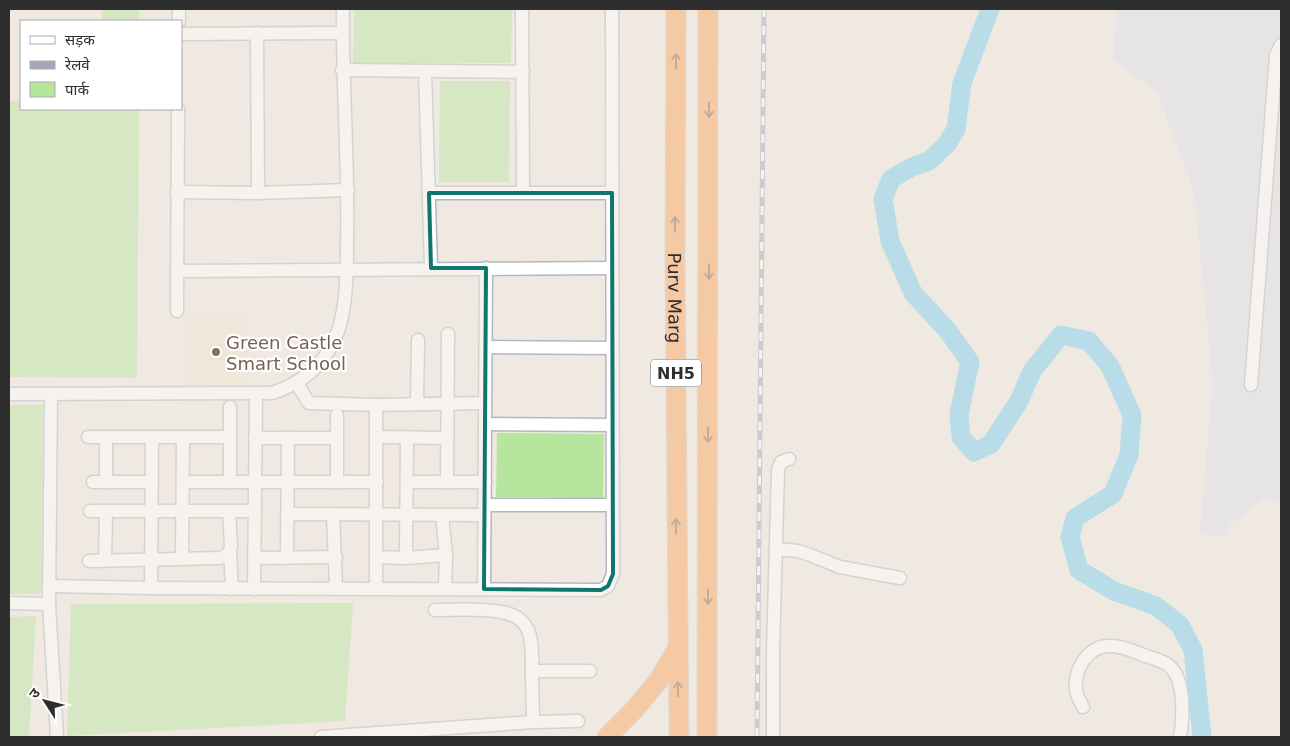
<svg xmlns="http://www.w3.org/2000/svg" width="1290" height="746" viewBox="0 0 1290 746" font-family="'DejaVu Sans','Noto Sans Devanagari',sans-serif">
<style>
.education{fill:#f0e6d1}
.airport{fill:#dcdee8}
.green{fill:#b6e59e}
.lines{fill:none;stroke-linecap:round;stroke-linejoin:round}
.river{stroke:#75cff0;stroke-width:19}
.minor-casing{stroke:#b4b7c1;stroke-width:15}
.highway-casing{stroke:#c9c9c9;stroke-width:21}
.minor{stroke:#fff;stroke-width:12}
.highway{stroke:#ffa35c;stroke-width:19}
.rail-casing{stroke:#a3a6b8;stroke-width:5}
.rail{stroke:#fff;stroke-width:3;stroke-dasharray:9;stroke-linecap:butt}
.oneway{stroke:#8c6343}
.marked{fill:none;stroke:#0f766e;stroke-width:4;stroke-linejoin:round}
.education-dot{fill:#8d6e63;stroke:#fff;stroke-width:2}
.labels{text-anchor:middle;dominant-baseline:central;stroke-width:4.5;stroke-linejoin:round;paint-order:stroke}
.shield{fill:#fff;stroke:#6d6d6d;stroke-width:1}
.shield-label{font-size:16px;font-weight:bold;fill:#2e2e2e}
.street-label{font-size:18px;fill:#2e2e2e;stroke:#fff}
.education-label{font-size:18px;fill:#785e54;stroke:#fff;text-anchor:start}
</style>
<rect width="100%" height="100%" fill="#efe9e1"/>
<!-- education -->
<path class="education" d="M247 316 249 386 183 387 184 317Z"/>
<!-- airport -->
<path class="airport" d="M1117 9H1281V505L1266 497 1230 525 1223 537 1200 533 1212 390 1211 363 1194 191 1157 92 1113 59Z"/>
<!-- green -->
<g class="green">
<rect x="102" y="9" width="37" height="12"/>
<path d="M354 9H512L511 63H353Z"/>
<path d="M440 81H510L509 182H439Z"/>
<path d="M9 101H21V109H139L137 378 9 377Z"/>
<path d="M9 405H43L41 594H9Z"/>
<path d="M497 433 604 434 603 498 496 497Z"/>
<path d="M353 603 345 721 67 736 71 604Z"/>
<path d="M36 616 29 737H9V617Z"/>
</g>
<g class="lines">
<!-- river -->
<path class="river" d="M990 9 962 83 956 129 947 144 929 161 912 167 891 179 883 199 890 241 913 293 948 331 970 362 959 414 961 437 974 452 991 444 1019 401 1032 371 1061 335 1089 341 1110 366 1132 415 1129 455 1113 494 1075 518 1070 537 1079 570 1114 591 1156 606 1180 625 1193 650 1202 737"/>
<defs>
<g id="minor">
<path d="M522 9 523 192"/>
<path d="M179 21V9"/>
<path d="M257 33 258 193"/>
<path d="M181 34 342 33"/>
<path d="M342 70 523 72"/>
<path d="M425 71 431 268"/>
<path d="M177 192 258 193 348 190"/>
<path d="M429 193H612"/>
<path d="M177 271 612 268"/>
<path d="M177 311 178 109"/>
<path d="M486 347 612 348"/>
<path d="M296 382 309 403 376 405 485 403"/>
<path d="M1251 385 1276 55 1281 45"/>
<path d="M9 394 272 393C300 384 322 367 334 341 347 314 347 274 347 244 349 165 342 87 343 9"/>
<path d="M51 394 49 604 57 737"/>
<path d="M417 404 418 340"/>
<path d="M485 424 612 425"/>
<path d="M88 437H224L229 439"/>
<path d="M377 437 447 438"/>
<path d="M255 438H337"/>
<path d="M93 482H152"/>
<path d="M106 482V437"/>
<path d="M183 482H377"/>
<path d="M230 482V407"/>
<path d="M337 482V415"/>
<path d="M407 482H485"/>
<path d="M447 482 448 334"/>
<path d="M484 505H612"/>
<path d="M90 511H255"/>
<path d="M287 514 484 515"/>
<path d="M333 515 336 588"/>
<path d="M442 515 446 555 445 589"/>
<path d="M776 549 798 551 810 555 840 567 900 578"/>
<path d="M230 551 232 589"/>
<path d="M376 557 406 558 446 555"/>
<path d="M254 558 336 557"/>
<path d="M287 558 288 438"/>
<path d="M406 558 407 437"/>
<path d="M182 559 183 438"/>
<path d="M89 561 220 558C227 556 230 553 231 547L229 511"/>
<path d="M105 561 106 511"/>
<path d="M49 586 151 588 601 590 608 586 613 574 612 9"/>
<path d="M151 588 152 438"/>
<path d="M376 588V405"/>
<path d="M254 589 256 394"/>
<path d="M484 589 486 268"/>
<path d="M9 603 49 604"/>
<path d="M435 610C455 610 480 608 501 612 535 617 532 645 532 672 532 689 533 706 533 722"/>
<path d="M532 671H590"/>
<path d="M1083 707C1080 701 1076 695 1076 689 1074 669 1088 646 1109 646 1121 645 1135 652 1146 656 1155 659 1168 662 1173 670 1185 685 1183 720 1180 737"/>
<path d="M321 737 533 722 578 721"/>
<path d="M773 737V652L778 470 781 462 789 459"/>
</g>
<g id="highway">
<path id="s1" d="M676 9 675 266 679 737"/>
<path d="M607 737 634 710 659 680 677 649"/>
<path d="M707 737 708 9"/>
</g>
</defs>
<!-- minor casing -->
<use href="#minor" class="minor-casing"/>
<!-- highway casing -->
<use href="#highway" class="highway-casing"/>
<!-- minor -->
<use href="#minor" class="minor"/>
<!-- highway -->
<use href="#highway" class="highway"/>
<defs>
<path id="rail" d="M757 737 764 9"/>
</defs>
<!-- rail casing -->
<use href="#rail" class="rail-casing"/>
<!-- rail -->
<use href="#rail" class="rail"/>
</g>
<!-- one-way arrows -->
<defs><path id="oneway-shaft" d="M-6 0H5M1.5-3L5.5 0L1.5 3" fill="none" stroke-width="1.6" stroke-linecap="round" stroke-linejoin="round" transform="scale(1.25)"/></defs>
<g class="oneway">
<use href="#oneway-shaft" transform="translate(676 61) rotate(-90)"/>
<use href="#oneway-shaft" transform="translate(709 110) rotate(90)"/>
<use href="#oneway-shaft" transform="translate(675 224) rotate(-90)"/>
<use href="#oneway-shaft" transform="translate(709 272) rotate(90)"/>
<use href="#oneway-shaft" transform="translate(708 435) rotate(90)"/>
<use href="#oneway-shaft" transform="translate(676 526) rotate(-90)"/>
<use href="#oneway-shaft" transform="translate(708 597) rotate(90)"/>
<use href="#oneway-shaft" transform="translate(678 689) rotate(-91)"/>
</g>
<!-- marked area -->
<path d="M0 0H1290V746H0ZM429 193H612L613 574 608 586 601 590 484 589 486 268H431Z" fill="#efe9e1" fill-opacity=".55" fill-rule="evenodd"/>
<path class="marked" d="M429 193H612L613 574 608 586 601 590 484 589 486 268H431Z"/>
<!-- markers -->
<circle class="education-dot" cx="216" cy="352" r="5"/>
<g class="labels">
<!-- shield labels -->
<rect class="shield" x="651" y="359.5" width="50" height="27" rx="4"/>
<g class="shield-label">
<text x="676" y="373">NH5</text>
</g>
<!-- street labels -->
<g class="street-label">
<text stroke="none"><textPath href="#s1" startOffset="289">Purv Marg</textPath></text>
</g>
<!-- education labels -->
<g class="education-label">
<text x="226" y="342">Green Castle<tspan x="226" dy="21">Smart School</tspan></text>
</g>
</g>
<!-- border -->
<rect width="1290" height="746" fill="none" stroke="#2e2e2e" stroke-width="20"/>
<!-- legend -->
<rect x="20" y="20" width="162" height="90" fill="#ffffff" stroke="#ababab"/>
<rect x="30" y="36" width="25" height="8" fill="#ffffff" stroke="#ababab"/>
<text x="65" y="45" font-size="15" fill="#2e2e2e">सड़क</text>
<rect x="30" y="61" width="25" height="8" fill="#a3a6b8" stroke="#ababab"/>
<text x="65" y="70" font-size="15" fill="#2e2e2e">रेलवे</text>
<rect x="30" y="82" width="25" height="15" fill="#b6e59e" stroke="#ababab"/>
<text x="65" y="95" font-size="15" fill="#2e2e2e">पार्क</text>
<!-- north arrow -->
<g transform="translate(45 701) rotate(306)" stroke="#ffffff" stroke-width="4" paint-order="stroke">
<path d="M0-4L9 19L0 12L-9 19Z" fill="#2e2e2e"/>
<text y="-8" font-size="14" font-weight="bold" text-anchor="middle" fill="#2e2e2e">उ</text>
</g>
</svg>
